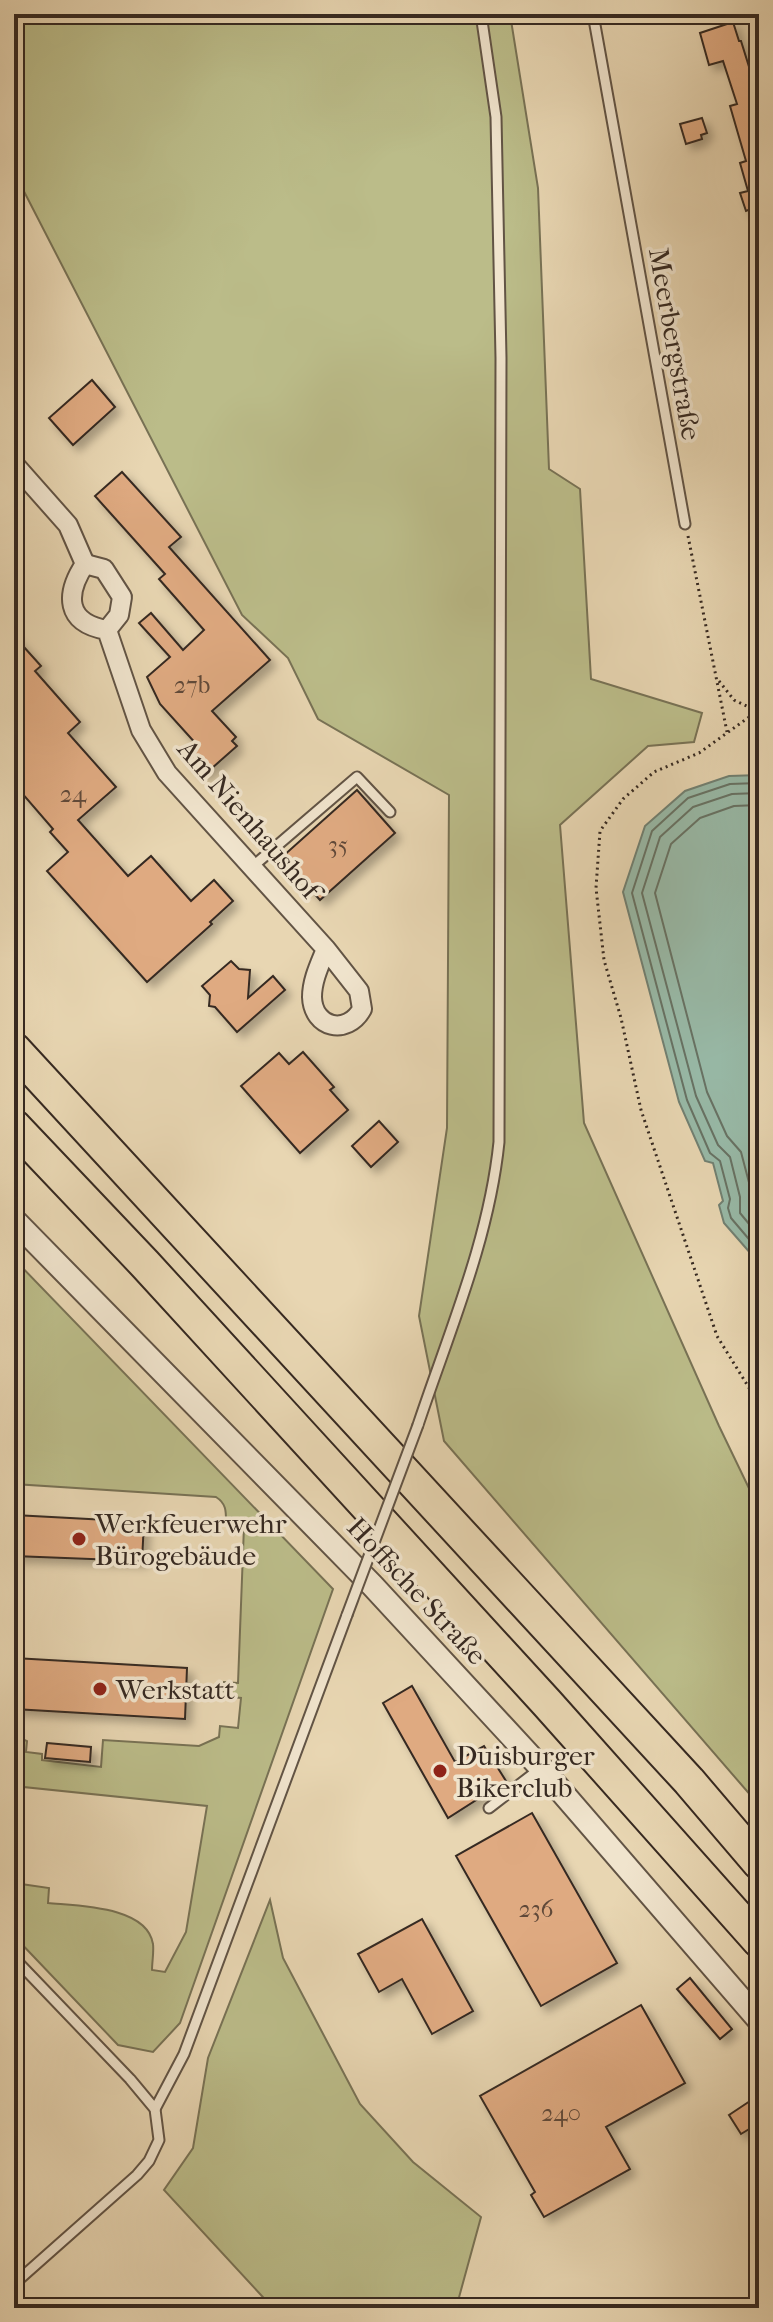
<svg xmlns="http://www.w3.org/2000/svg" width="773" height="2322" viewBox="0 0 773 2322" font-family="'IM FELL French Canon',serif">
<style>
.green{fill:#bbbc89;stroke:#787255;stroke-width:2}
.water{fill:#98baa8;stroke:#718072;stroke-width:2}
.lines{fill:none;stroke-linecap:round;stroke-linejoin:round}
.shore{stroke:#677264;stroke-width:2}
.building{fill:#dfaa81;stroke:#362921;stroke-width:2;filter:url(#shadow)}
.service-casing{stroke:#625445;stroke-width:13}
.minor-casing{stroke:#625445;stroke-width:22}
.tertiary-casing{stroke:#625445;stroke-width:26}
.motorway-casing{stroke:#362921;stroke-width:36}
.path{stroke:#362921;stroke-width:3;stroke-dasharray:2 4;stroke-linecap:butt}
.service{stroke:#f0e4cd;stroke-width:9}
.minor{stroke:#f0e4cd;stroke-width:18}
.tertiary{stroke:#f0e4cd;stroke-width:22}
.motorway{stroke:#e8d6b2;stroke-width:32}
.service-bridge-casing{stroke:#625445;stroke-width:13;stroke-linecap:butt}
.service-bridge{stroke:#f0e4cd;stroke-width:9}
.poi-dot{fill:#8f2418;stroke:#f0e4cd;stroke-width:3}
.labels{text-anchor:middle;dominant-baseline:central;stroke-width:7;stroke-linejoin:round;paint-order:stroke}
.number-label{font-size:24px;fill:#604939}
.street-label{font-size:28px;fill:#362921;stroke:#f0e4cd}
.poi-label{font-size:28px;fill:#362921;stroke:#f0e4cd;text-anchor:start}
</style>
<defs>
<filter id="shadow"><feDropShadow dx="6" dy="6" stdDeviation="4" flood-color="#0004"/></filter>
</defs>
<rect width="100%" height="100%" fill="#e8d6b2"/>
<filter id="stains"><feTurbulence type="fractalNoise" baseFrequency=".0025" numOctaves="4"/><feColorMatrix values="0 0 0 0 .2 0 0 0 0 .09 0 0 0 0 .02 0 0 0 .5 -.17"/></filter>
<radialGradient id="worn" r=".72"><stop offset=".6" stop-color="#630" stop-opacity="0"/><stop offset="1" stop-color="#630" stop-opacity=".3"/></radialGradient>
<!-- green -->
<g class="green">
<path d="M14 14H510L538 188 549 469 580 489 591 679 702 713 694 742 648 746 560 825 584 1123 719 1426 759 1509V1805L444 1441 419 1316 447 1128 449 795 318 719 288 658 242 615 14 172Z"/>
<path d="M14 1259 333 1589 180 2023 153 2052 118 2045 14 1936V1883L49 1888 48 1903C78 1906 147 1906 153 1944 154 1952 152 1962 152 1970L165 1972 186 1932 207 1806 14 1786V1735L27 1741 26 1752 42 1754V1760L101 1767 103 1740 199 1746 219 1737 220 1726 238 1728 241 1698 223 1696 224 1682 238 1683 244 1526 226 1525C226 1512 227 1504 216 1497L14 1484Z"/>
<path d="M270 1900 283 1958 360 2104 413 2162 481 2217 458 2301 480 2308H273L164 2190 193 2148 208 2058Z"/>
</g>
<!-- water -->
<path class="water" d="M759 775V1263L724 1223 719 1205 723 1201 713 1163 705 1161 679 1102 623 892 645 826 685 791 729 776Z"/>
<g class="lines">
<!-- shore -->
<g class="shore">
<path d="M759 783 730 784 688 798 652 831 632 893 687 1100 710 1153 720 1161 730 1199 728 1208 731 1218 759 1251"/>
<path d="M759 793 732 794 693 807 660 837 642 893 696 1096 718 1145 730 1157 740 1197V1213L759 1236"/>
<path d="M759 805 734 806 700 818 671 844 655 893 707 1092 727 1136 741 1152 752 1194V1208L759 1217"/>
</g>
</g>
<!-- building -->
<g class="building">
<path d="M733 22 739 41H741L759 99V123L754 125 759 138V214H755L753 208 746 211 740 193 748 191 740 163 746 161 730 106 737 104 723 61 709 65 700 33Z"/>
<path d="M702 118 707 133 701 135 702 139 686 144 680 124Z"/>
<path d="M92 380 115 407 73 445 49 418Z"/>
<path d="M122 472 181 537 169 547 270 660 212 711 236 737 232 741 237 746 203 776 185 757 198 746 160 704 147 677 170 657 139 623 151 613 183 650 204 630 159 579 165 574 95 496Z"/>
<path d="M14 636 41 666 35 671 80 722 68 733 116 787 78 820 128 876 151 856 191 901 214 880 233 901 210 922 212 924 147 982 47 871 68 852 50 832 53 829 14 784Z"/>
<path d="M357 790 395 833 320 900 282 857Z"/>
<path d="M231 961 239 969 250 970 248 998 273 976 285 990 237 1032 215 1007 209 1006 210 995 202 986Z"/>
<path d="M303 1052 334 1087 330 1090 348 1110 300 1153 241 1086 279 1053 289 1064Z"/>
<path d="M379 1121 398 1142 371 1167 352 1146Z"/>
<path d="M14 1515 144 1522 142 1561 14 1556Z"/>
<path d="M14 1658 187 1668 185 1719 14 1709Z"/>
<path d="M412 1686 455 1762 484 1746 506 1781 448 1818 383 1703Z"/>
<path d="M47 1743 91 1747 90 1762 45 1758Z"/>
<path d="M532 1813 617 1963 541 2006 456 1856Z"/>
<path d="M422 1919 473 2011 432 2034 402 1979 379 1992 358 1954Z"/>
<path d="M690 1978 732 2029 720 2039 677 1989Z"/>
<path d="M641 2005 685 2083 606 2127 630 2169 544 2217 531 2195 535 2192 480 2096Z"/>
<path d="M759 2095V2123L741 2134 729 2115Z"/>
</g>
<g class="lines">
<defs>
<g id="service">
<path d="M593 14 685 524"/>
<path d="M251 868 357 777 390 812"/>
<path d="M418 1425C449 1332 489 1240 499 1142L501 358 496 117 481 14"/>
<path d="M489 1808 541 1768"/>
<path d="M14 1958 130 2079 155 2109 159 2140 149 2161 137 2175 14 2284"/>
<path d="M155 2109 184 2054 347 1615"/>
</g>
<g id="minor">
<path d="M14 464 68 525 85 564C65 594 65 623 107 630L141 730 167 773 326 949 359 991 362 1009C347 1036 313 1028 312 997 312 980 320 964 326 949"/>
<path d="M85 564 104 569 122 597 119 615 107 630"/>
</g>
<path id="tertiary" d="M14 1220 372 1585 541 1768 759 2020"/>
<g id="motorway">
<path d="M14 1049 689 1781 759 1863"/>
<path d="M14 1126 145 1264 547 1703 759 1941"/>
</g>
</defs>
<!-- service casing -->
<use href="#service" class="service-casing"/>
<!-- minor casing -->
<use href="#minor" class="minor-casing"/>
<!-- tertiary casing -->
<use href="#tertiary" class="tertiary-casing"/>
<!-- motorway casing -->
<use href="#motorway" class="motorway-casing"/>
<!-- path -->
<g class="path">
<path d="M688 536 727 732"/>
<path d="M719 681 734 700 755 710"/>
<path d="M759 710 699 753 654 772 623 799 600 831 596 888 604 960 621 1018 641 1110 717 1336 759 1404"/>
<path d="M751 2040 759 2050"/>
</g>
<!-- service -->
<use href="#service" class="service"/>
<!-- minor -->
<use href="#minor" class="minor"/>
<!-- tertiary -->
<use href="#tertiary" class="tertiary"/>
<!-- motorway -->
<use href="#motorway" class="motorway"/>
<defs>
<path id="service-bridge" d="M347 1615 418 1425"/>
</defs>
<!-- service-bridge casing -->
<use href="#service-bridge" class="service-bridge-casing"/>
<!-- service-bridge -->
<use href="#service-bridge" class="service-bridge"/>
</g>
<!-- markers -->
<g class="poi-dot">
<circle cx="79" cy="1539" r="8"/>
<circle cx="100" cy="1689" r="8"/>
<circle cx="440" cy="1771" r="8"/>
</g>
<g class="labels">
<!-- number labels -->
<g class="number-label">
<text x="192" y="685">27b</text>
<text x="73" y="794">24</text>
<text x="338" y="845">35</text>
<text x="536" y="1909">236</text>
<text x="561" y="2113">240</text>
</g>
<!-- street labels -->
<g class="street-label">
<text transform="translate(675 344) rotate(80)">Meerbergstraße</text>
<text transform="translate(249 819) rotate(49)">Am Nienhaushof</text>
<text transform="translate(417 1591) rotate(47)">Hoffsche Straße</text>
</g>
<!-- poi labels -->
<g class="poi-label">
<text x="95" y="1523">Werkfeuerwehr<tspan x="95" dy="32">Bürogebäude</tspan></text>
<text x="116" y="1689">Werkstatt</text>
<text x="456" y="1755">Duisburger<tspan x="456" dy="32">Bikerclub</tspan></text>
</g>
</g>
<!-- margin -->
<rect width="773" height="2322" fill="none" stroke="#e8d6b2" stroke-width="48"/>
<rect x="16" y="16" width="741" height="2290" fill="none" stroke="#362921" stroke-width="4"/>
<rect x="24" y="24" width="725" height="2274" fill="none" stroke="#362921" stroke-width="2"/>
<rect width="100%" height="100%" filter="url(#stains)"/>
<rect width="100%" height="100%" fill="url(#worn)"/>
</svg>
